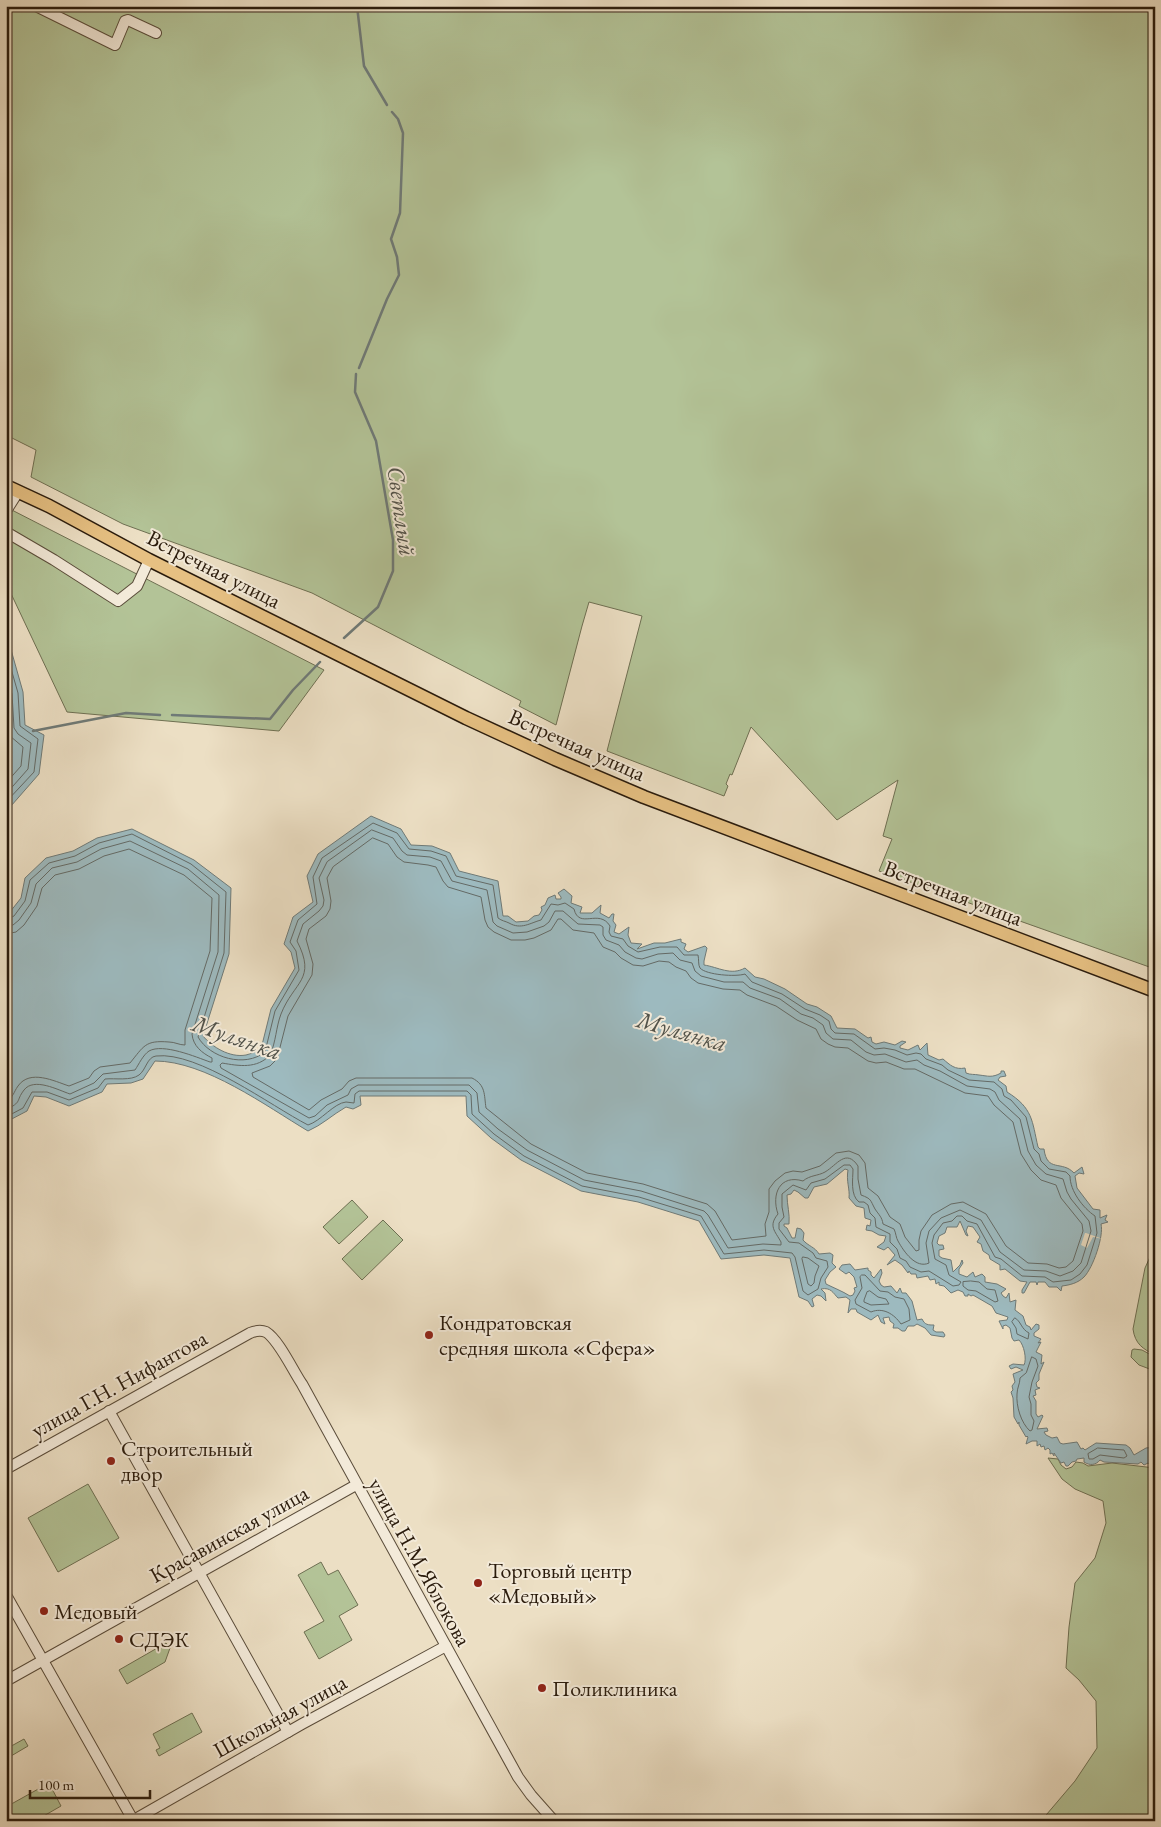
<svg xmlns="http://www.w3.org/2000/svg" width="1161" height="1827" viewBox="0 0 1161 1827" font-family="'EB Garamond',serif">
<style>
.green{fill:#b3c397;stroke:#6e6f52}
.water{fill:#9dbabf;stroke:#6f7a77}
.pier{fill:#ecdfc4}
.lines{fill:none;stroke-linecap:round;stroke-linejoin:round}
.shore{stroke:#646a66;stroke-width:1}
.stream{stroke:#6f7a77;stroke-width:2.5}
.minor-casing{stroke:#5a4c3a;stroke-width:12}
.major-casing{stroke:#2a1b0c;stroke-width:15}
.minor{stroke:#f3ead9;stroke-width:10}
.major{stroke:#e6c082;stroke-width:12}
.poi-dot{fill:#8f2418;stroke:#f3ead9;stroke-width:2}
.labels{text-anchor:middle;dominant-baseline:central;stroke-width:4;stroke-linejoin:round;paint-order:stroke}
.street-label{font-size:22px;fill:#2a1b0c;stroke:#f3ead9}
.poi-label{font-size:22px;fill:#2a1b0c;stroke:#f3ead9;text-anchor:start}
.water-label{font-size:24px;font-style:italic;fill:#52534b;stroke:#f3ead9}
</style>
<rect width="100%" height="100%" fill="#ecdfc4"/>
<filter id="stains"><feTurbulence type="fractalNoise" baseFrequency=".004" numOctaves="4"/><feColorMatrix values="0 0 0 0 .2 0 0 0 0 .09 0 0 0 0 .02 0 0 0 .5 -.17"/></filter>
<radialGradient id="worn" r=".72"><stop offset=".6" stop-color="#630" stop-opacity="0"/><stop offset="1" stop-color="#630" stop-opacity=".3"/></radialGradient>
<!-- green -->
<g class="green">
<path d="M6 6H1155V969L879 871 892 839 883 836 898 780 837 820 751 727 732 775 730 774 726 784 728 786 724 796 607 751 642 616 589 602 582 626 556 725 519 706 521 701 312 593 123 524 31 477 36 450 6 435Z"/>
<path d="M6 507 324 670 279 731 67 712 6 583Z"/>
<path d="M352 1200 368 1217 339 1244 323 1227Z"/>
<path d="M383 1220 403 1240 362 1280 342 1259Z"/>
<path d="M1155 1246V1355C1143 1349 1135 1344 1133 1329L1145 1268Z"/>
<path d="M1134 1349 1142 1350 1155 1357V1371L1139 1365 1131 1357 1132 1350Z"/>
<path d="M1048 1458 1058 1459 1061 1465 1066 1469 1072 1467 1076 1462 1083 1463 1088 1466 1112 1463 1155 1468V1821H1041L1075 1781 1097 1748 1096 1701 1079 1680 1066 1668 1069 1627 1075 1583 1095 1558 1106 1523 1103 1501 1075 1489 1062 1479Z"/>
<path d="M88 1484 119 1538 58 1572 28 1518Z"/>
<path d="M321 1562 328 1575 338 1570 358 1605 339 1616 352 1640 319 1659 304 1632 324 1621 298 1575Z"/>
<path d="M166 1643 170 1648 165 1662 127 1684 119 1670Z"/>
<path d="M192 1713 202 1732 159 1756 156 1750 160 1748 153 1734Z"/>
<path d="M24 1739 28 1746 6 1759V1749Z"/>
<path d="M49 1783 61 1806 35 1821H6V1807Z"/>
</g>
<!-- water -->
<g class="water">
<path d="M6 632 23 692 25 725 44 735 39 774 11 806 6 807Z"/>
<path d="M371 816 401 829 411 845 432 846 450 853 459 871 498 881 503 916H508L516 922 528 921 534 916 539 915 542 910 541 907 545 905 548 898 555 895 556 899H561V897L558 893 564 889 572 896 571 903 582 907 580 913H592L601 905 600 913 609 918 612 914H614L613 921 616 925 614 932 619 934 629 927 628 935 631 943 642 944 637 949 654 943H665L681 939V942L686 944 684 949 688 952 705 946 707 948 704 961V965C718 967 731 976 745 968L755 977 764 979 785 989 807 1004 817 1007 831 1016 837 1028 855 1029 868 1038 871 1037 872 1042 876 1044 884 1042 895 1045 902 1041 906 1042 900 1046V1048L908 1050 918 1045 920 1050 927 1043 928 1055 939 1060 943 1059C950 1065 955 1070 965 1068L966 1073C971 1075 974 1074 979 1075 988 1076 992 1078 1001 1073V1071H1004L1006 1076 1000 1077 998 1080 1006 1086 1007 1092C1033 1108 1032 1121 1038 1147L1040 1149H1044C1047 1173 1062 1160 1074 1173L1082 1167 1084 1174 1079 1173 1075 1176 1077 1188 1093 1209 1100 1210V1218L1107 1215 1105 1220 1108 1222 1101 1224C1104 1236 1093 1268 1084 1277 1078 1283 1070 1285 1062 1286L1061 1291 1057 1287H1049L1045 1282H1038L1037 1285 1036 1282H1030L1024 1293H1022V1290L1027 1282 1020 1281 1005 1269 1000 1270V1265L990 1259 989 1255 983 1251 981 1244 977 1242 980 1237 973 1227 968 1226 966 1231 968 1236 966 1235 960 1221 957 1227H947L945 1233 939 1236 937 1243 939 1245H943L944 1249 939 1250V1256L942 1258 951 1260 953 1272 960 1265 962 1260 963 1263 959 1269V1274L967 1277 973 1272 975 1277 982 1274 985 1277V1282L997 1284 1006 1289 1001 1293 1003 1296 1006 1298 1009 1293 1010 1302 1016 1300 1015 1310 1023 1316 1026 1325 1030 1327 1031 1330 1036 1324 1039 1325V1329L1034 1333V1336L1041 1339 1038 1343 1041 1342 1036 1352 1042 1355 1041 1364 1044 1362 1039 1374V1380L1036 1383 1037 1387 1040 1388 1035 1390 1036 1395 1033 1396 1036 1401V1414L1038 1417 1042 1415 1043 1416 1037 1429 1047 1428 1048 1431 1044 1432 1046 1435 1052 1438 1057 1437 1060 1443 1063 1444 1077 1442 1081 1449 1083 1448 1085 1450 1096 1443 1126 1445 1130 1448 1134 1455 1146 1448 1155 1447V1468L1148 1463 1144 1465 1141 1462 1138 1464 1104 1462 1100 1460C1096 1465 1090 1466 1084 1462V1458L1077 1459 1076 1461 1072 1462 1068 1466H1066L1064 1462 1061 1463 1054 1453V1456L1052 1453 1050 1454V1450L1048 1448 1045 1450 1044 1446 1041 1447 1040 1444 1037 1446V1441H1032L1026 1444 1028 1437 1027 1436 1026 1437 1019 1425V1422L1018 1424 1014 1417 1013 1398 1011 1392 1013 1390 1012 1386 1015 1382 1013 1374 1023 1370 1016 1367 1011 1369 1009 1366 1013 1364 1024 1365C1027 1359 1024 1345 1019 1340L1014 1341 1012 1338 1010 1328 1006 1325 1003 1326V1329L999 1321 1007 1320 1008 1317 996 1313 992 1306 973 1295 971 1296 968 1294V1296H965L963 1292 958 1290 951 1293 944 1286 939 1285V1282L936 1284 935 1279 930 1280 928 1276 917 1278 916 1274H911L909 1271 908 1273 902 1265 895 1260 887 1265 895 1255 888 1247 884 1250 877 1247 884 1242 886 1236 879 1235 872 1231 866 1230 867 1225 870 1226 871 1220 865 1218 864 1208 856 1206 849 1198C850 1189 846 1181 848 1170L845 1169 827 1184 814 1187 808 1198H805L798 1192 794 1190 791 1194 787 1195C787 1205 790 1214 789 1224H784V1226L787 1228 792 1238H795L797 1228 801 1229 804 1233 803 1240C808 1246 815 1247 819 1254L830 1253 833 1255 832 1263 836 1267 830 1272 825 1280 826 1284C834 1288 842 1291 850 1296L853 1295 855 1291 854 1288 857 1287 854 1277 849 1272 846 1274 839 1269 842 1265 850 1264 855 1270 868 1268V1270L871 1272V1275L874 1278 881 1269 882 1273 879 1281 881 1285 884 1287 891 1286 897 1293 900 1288 902 1293H906L912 1301 917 1320 922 1319C925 1325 928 1325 934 1325L933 1330 936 1332H943L945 1335 944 1337 931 1335 925 1328 917 1324 914 1326H908L905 1331H902L898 1328H893L894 1324 890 1321 889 1317 883 1318 885 1324 881 1322 878 1315 871 1320 857 1312 856 1309H851L848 1313 850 1300 846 1297 838 1298C833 1293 831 1287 821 1289L825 1293 826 1301 821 1296 817 1295 812 1299 814 1306 812 1307 808 1301 799 1297 790 1258 764 1255 721 1259 699 1221 638 1202 581 1191 521 1160 491 1138 467 1116 466 1096H360L361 1105 353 1109 346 1107C332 1115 322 1125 308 1131 266 1106 205 1061 155 1061L143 1079 131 1083 107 1084 102 1092 69 1106 46 1097 34 1096 27 1111 6 1122V917L21 898 25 878 46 858 73 851 97 838 132 829 194 860 231 888 229 954 203 1036C212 1047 230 1058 246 1055 251 1054 256 1051 261 1049L271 1009 295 968 291 952 284 944 293 917 313 902 307 876 318 854Z"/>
</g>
<!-- pier -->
<path class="pier" d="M1085 1233H1086L1103 1239 1093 1237 1087 1248 1081 1245Z"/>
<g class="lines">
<!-- shore -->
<g class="shore">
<path d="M6 651 18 693 20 726 38 739 34 772 6 802"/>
<path d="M6 674 12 694 14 728 18 734 31 743 28 769 6 794"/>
<path d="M6 724 10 736 23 747 21 766 6 783"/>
<path d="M372 830 393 838 402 851 407 855 430 857 441 861 452 881 487 890 493 922 497 926 513 933 527 932 544 926 549 922 555 911H563L578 924 600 925 603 927V935L606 940 619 945 625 952 636 958 642 959 658 954 673 953 680 960 692 963 695 971 701 976 724 982H743L750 988 780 999 801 1014 813 1018 823 1025 826 1033 833 1039 851 1040 866 1052 874 1055 885 1054 906 1062 917 1060 924 1065 940 1071 967 1086 990 1089 995 1092 999 1100 1020 1119 1028 1151 1036 1165 1046 1174 1063 1179 1067 1192 1071 1199 1089 1221 1091 1231 1081 1263 1073 1271 1060 1276 1046 1271 1024 1270 1000 1252 981 1220 960 1210 941 1218 929 1231 926 1243 929 1263C916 1269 904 1252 898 1241 896 1238 896 1233 894 1229L883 1224C882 1217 879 1215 875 1209 870 1200 872 1199 861 1195L858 1179V1166C846 1148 837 1165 825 1172 818 1176 810 1175 803 1181 780 1174 771 1194 778 1214 768 1226 775 1231 781 1242V1245L763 1244 728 1248 708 1215 704 1211 641 1191 584 1180 527 1150 498 1129 479 1112 477 1093 469 1085H358L351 1089 348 1095 327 1105 315 1116 309 1118 221 1068 220 1065 222 1063C239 1066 257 1069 270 1055 276 1042 276 1027 281 1014 294 981 317 980 297 941L303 924 319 911 323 906 324 900 319 878 327 862Z"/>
<path d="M373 838 388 844 397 857 404 862 428 865 436 867 443 881 448 887 481 897 485 920 488 927 494 932 511 940H525L534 938 551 930 558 919H561L573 930 594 933 603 947 615 952 621 958 633 965 643 966 659 961 669 962 676 967 686 971 691 978 698 983 723 989 740 990 747 995 776 1006 797 1020 816 1029 821 1039 828 1044 835 1047 848 1048 868 1061 876 1063 886 1062 904 1069H915L965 1093 988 1096 994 1105 1013 1122 1021 1154 1031 1170 1041 1180 1056 1185 1061 1198 1082 1224 1083 1231 1073 1261 1066 1267 1059 1268 1047 1264 1028 1263 1006 1246 986 1214 963 1202 951 1204 932 1215 921 1231 919 1240V1250L916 1251 905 1237 900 1224 890 1217 878 1196 868 1188 865 1163 859 1155 849 1151 836 1153 820 1166 802 1172 793 1171 785 1173 775 1181 769 1189V1212L765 1224 766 1236 732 1240 715 1211 707 1204 643 1184 587 1173 531 1144 486 1108C484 1095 486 1085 472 1078H356L349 1081 342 1089 321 1100 309 1110 253 1077 252 1073 270 1066 277 1059 288 1016 312 975 313 964 306 939 309 929 326 916 330 909 331 901 327 878 333 867Z"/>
<path d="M6 920 14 916 25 901 30 880 49 863 75 856 99 843 132 834 191 864 226 892 224 953 198 1037C210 1058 245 1068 265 1052L275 1011 299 970 296 951 290 942 298 920 317 904 313 877 322 858 373 823 397 833 409 849 431 851 446 856 456 876 493 885 498 918C502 921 505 921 509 923 521 930 530 923 541 920L551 904 558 905 565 903 574 909C579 930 599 908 610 926L609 932 611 936 623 939 628 946 638 952 660 947H677L684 955H698C699 959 698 965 700 968 706 975 736 977 745 974L752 982 782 994 805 1009 820 1015 829 1021 831 1029 835 1033 854 1034 875 1049 884 1048 895 1050 907 1055 916 1053 921 1054 926 1059 942 1065 948 1070 969 1080 994 1082 1002 1089 1004 1096 1011 1100 1026 1117 1034 1149 1039 1154 1041 1161 1049 1169 1066 1172 1070 1176C1070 1191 1083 1208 1095 1216L1097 1233 1087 1265 1080 1274 1071 1280 1053 1282 1045 1277 1022 1276 1001 1259 995 1257 977 1224 967 1221 962 1216H957L952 1221 943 1223 934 1235 932 1243 935 1259 946 1265 949 1275 961 1282 959 1285 953 1286 929 1271 921 1272 910 1267 906 1261 900 1258 897 1249 890 1242V1234L876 1227 875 1218 870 1213 868 1205 864 1202H859C850 1195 853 1179 853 1169L850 1165H844L825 1179 811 1183 806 1190 793 1185 782 1194V1207L784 1217 779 1223V1229L789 1242 799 1243 813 1253 816 1258 827 1261 828 1267 821 1278 818 1289 808 1295 803 1291 795 1257 792 1253 764 1250 724 1254 701 1216 639 1197 582 1186 524 1156 494 1134 472 1114 471 1095 467 1091H359L355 1094 354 1103C351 1103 349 1102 346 1102 334 1103 321 1121 308 1125 271 1106 198 1051 156 1056 147 1057 146 1070 139 1075 131 1081 115 1078 105 1079L98 1088 69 1100 47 1092H32L23 1108 6 1117"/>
<path d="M6 926 13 925 19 920 31 903 36 884 52 868 77 862 101 849 130 841 188 869 219 895 218 952 192 1034C193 1046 202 1053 212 1058V1062H210C196 1057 163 1043 149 1051 143 1055 139 1064 135 1070L103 1074 94 1083 70 1094C58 1090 34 1077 24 1090 15 1102 23 1101 6 1110"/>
<path d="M6 934 16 932 24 925 37 906 42 888 55 875 79 869 104 856 129 849 184 875 212 898 210 951 185 1030V1045C179 1045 175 1042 169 1042 145 1040 144 1046 130 1063L100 1067 94 1071 89 1078 69 1086C54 1081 30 1069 18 1086 13 1093 14 1097 6 1101"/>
<path d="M803 1257 808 1258 819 1266 815 1276 814 1283 811 1286 808 1284 802 1259Z"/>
<path d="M862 1275H865L880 1291 888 1292 895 1297 904 1299 909 1309 910 1320 901 1324C894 1314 883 1307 871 1312L856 1304 855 1300 862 1288 860 1277Z"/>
<path d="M971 1281 979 1282 987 1289 995 1290 998 1301 995 1302 976 1291 968 1290 963 1286V1282Z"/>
<path d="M870 1291 878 1297 886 1299 889 1304 871 1305 864 1302V1300L867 1292Z"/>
<path d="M1015 1318C1021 1321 1021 1329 1029 1333L1028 1339 1017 1334 1016 1328 1012 1322Z"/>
<path d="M1032 1357 1036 1359 1038 1366 1032 1382 1029 1397 1031 1404V1415L1034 1421 1032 1430 1030 1431C1021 1423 1016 1406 1017 1394 1017 1388 1020 1384 1020 1378L1026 1373Z"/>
<path d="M1098 1448 1124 1450 1127 1456 1124 1458 1100 1455 1093 1459H1089L1088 1454Z"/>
</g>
<!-- stream -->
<g class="stream">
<path d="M357 6 364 66 387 105"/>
<path d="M359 368 387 299 399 275 397 257 391 239 400 213 403 133 398 119 392 112"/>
<path d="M344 638 378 607 393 571V540L376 441 355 392 356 374"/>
<path d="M172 715 270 719 293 690 320 662"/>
<path d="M33 731 126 713 160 715"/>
</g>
<defs>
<g id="minor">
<path d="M36 6 115 45 125 21 128 20 156 33"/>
<path d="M6 511 18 492"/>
<path d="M6 532 54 560 118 601 137 586 149 560"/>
<path d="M109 1411 288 1732"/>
<path d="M6 1469 250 1333C255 1331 261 1330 266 1332 279 1340 293 1371 302 1384L518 1777 531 1795 554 1821"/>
<path d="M6 1595 133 1820"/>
<path d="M6 1681 356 1485"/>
<path d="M132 1821 302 1724 446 1646"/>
</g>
<path id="major" d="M6 486 49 506 149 560 466 718 555 759 644 797 1155 991"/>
</defs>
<!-- minor casing -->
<use href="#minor" class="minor-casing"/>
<!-- major casing -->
<use href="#major" class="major-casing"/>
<!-- minor -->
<use href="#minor" class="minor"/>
<!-- major -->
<use href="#major" class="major"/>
</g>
<!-- markers -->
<g class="poi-dot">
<circle cx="429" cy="1335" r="5"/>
<circle cx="111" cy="1461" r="5"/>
<circle cx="478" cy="1583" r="5"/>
<circle cx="44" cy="1611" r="5"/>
<circle cx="119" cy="1639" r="5"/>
<circle cx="542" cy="1688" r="5"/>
</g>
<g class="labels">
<!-- street labels -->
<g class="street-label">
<text transform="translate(214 569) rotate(27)">Встречная улица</text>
<text transform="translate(577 745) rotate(24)">Встречная улица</text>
<text transform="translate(953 893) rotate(21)">Встречная улица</text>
<text transform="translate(119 1384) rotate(-29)">улица Г.Н. Нифантова</text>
<text transform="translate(229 1534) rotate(-29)">Красавинская улица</text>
<text transform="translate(420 1562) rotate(61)">улица Н.М.Яблокова</text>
<text transform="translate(280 1716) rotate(-29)">Школьная улица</text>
</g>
<!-- poi labels -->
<g class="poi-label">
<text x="439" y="1322">Кондратовская<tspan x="439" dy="25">средняя школа «Сфера»</tspan></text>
<text x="121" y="1448">Строительный<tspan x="121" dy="25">двор</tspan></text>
<text x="488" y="1570">Торговый центр<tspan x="488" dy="25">«Медовый»</tspan></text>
<text x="54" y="1611">Медовый</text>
<text x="129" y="1639">СДЭК</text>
<text x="552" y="1688">Поликлиника</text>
</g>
<!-- water labels -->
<g class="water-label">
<text transform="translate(402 511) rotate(82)">Светлый</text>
<text transform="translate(682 1031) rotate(16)">Мулянка</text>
<text transform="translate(237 1037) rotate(19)">Мулянка</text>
</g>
</g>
<!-- margin -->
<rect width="1161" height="1827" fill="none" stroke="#ecdfc4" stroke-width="25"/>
<rect x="8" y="8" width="1146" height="1812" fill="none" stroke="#2a1b0c" stroke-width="2.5"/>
<rect x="12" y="12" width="1136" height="1802" fill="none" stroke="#2a1b0c"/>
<!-- scale -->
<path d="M30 1790v8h120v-8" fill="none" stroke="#2a1b0c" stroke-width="2.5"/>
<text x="38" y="1790" font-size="15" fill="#2a1b0c" stroke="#f3ead9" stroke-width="4" paint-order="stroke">100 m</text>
<rect width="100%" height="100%" filter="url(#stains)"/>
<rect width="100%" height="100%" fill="url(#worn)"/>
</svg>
